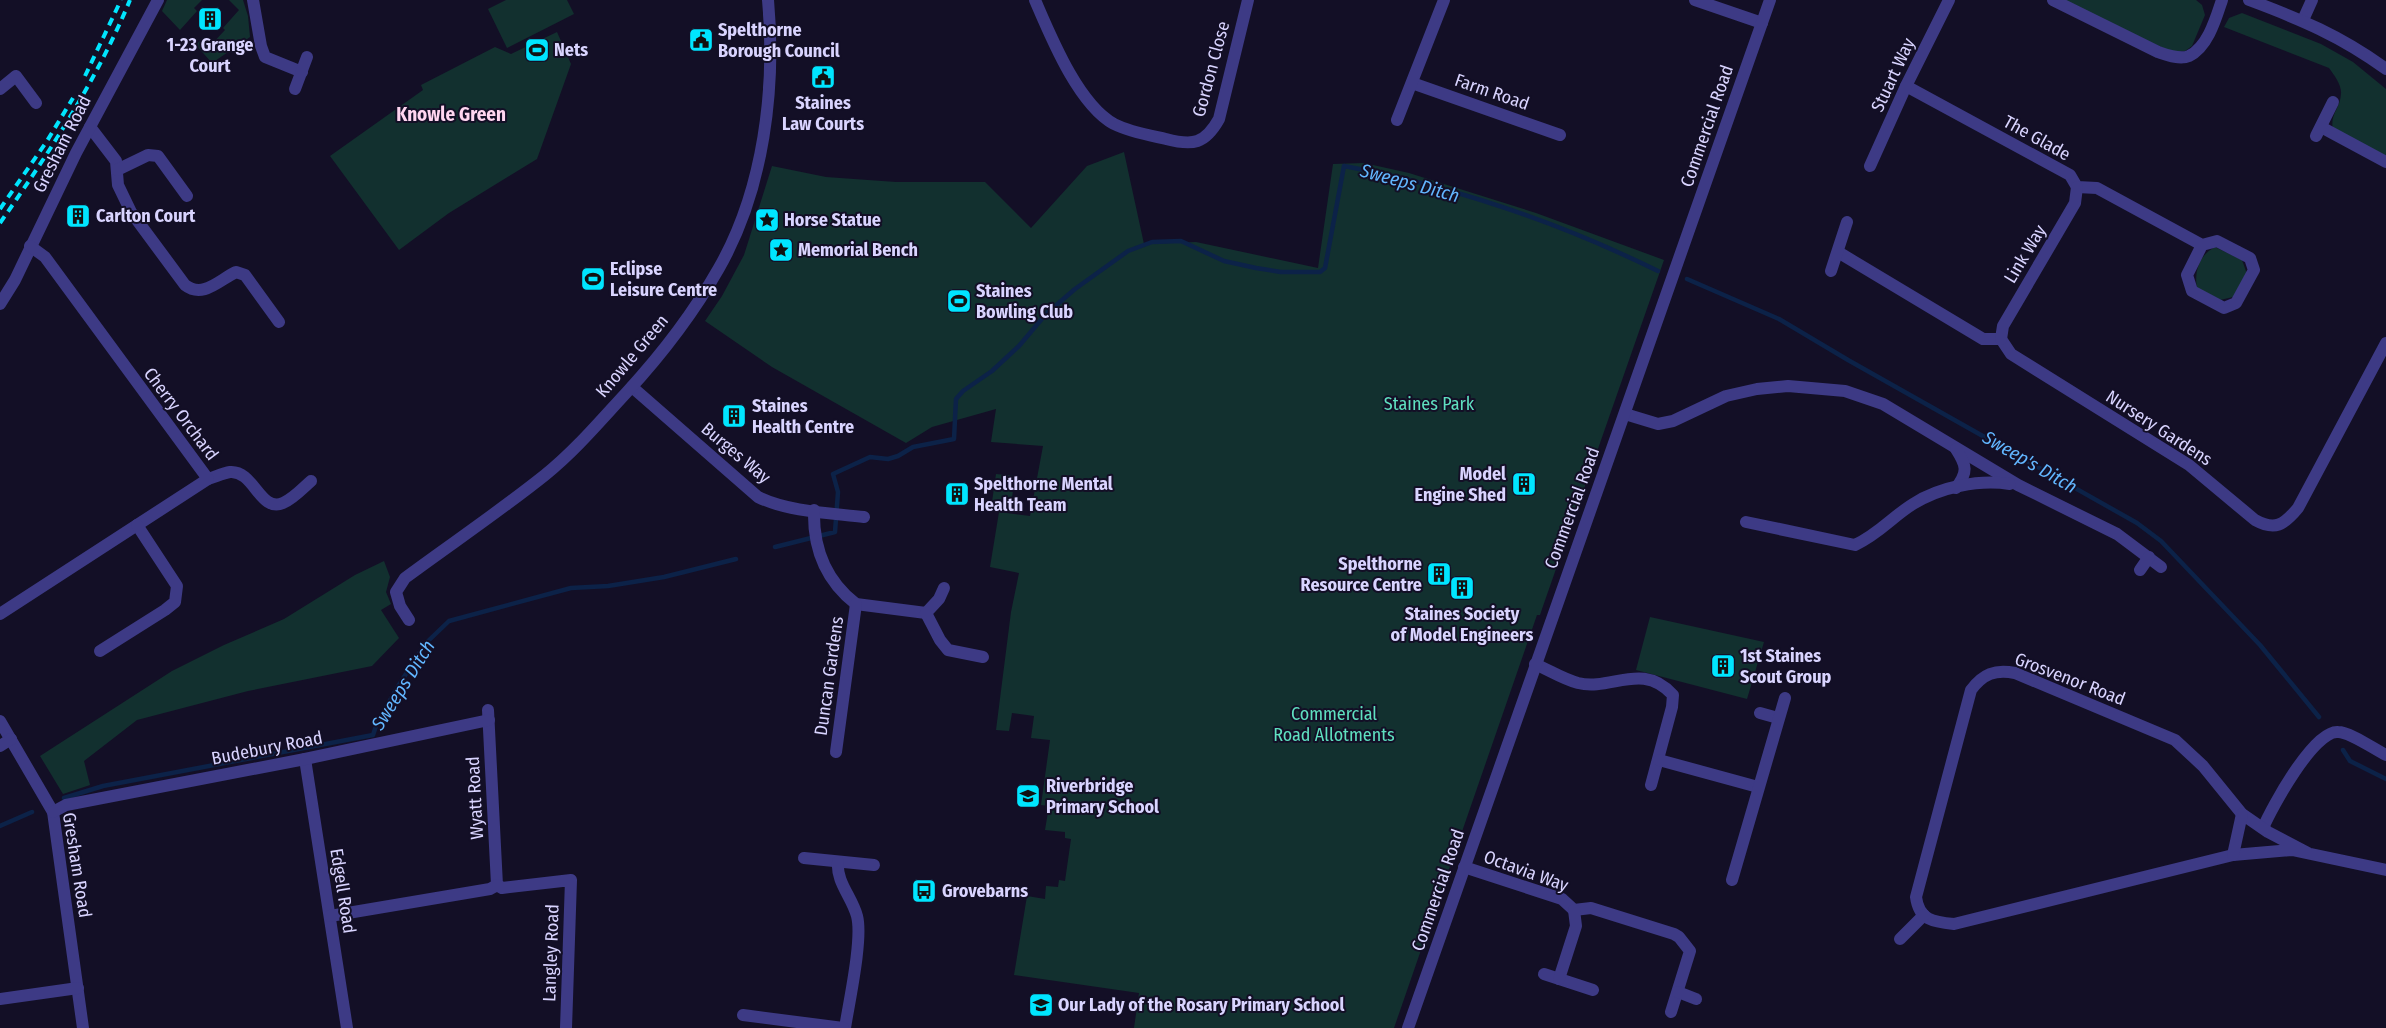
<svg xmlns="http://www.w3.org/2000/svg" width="2386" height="1028" viewBox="0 0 2386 1028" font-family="'Fira Sans Condensed',sans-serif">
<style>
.green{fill:#12302f}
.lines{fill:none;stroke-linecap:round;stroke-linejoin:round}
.stream{stroke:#0c2248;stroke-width:4.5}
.minor{stroke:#3d3a85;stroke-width:12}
.tertiary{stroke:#3d3a85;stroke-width:12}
.rail{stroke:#00e5ff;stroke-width:4;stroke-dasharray:8 6;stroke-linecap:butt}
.labels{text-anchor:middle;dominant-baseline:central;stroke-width:4;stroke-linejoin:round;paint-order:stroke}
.poi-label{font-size:18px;font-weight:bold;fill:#d9d4ff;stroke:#130f26;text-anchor:start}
.street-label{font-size:18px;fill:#d9d4ff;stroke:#130f26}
.park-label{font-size:18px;fill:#5fe0c0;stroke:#130f26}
.neighbourhood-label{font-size:19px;font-weight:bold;fill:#ffd6f0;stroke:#130f26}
.water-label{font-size:19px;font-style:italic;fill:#62b6ff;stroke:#130f26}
</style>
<rect width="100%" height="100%" fill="#130f26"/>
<!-- green -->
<g class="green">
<path d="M167 0H202L194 8 197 11 180 30 162 11Z"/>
<path d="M229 0H243L248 16 250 37 212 63 196 45 203 37 211 45 225 30 223 28 239 10Z"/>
<path d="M506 0H567L574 14 507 48 488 9Z"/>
<path d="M2059 0H2196L2202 5 2205 15 2192 46 2185 51 2172 52Z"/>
<path d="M2242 13 2321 44 2353 62 2386 89V161L2334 133C2328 115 2340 110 2341 94 2342 85 2334 75 2329 68L2224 27 2229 18Z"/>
<path d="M557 32 571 64 537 159 449 213 399 250 330 156 423 90 421 85 495 47 511 54Z"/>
<path d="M1124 152 1144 244 1196 242 1318 268 1333 164 1364 163 1409 173 1536 213 1664 260 1542 609 1540 615H1537L1394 1028H1134L1139 993 1014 975 1027 896 1045 899 1046 886 1058 887 1059 880 1065 881 1071 839 1065 838V832L1045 830 1049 806 1041 805 1050 740 1031 738 1034 716 1012 713 1009 731 996 730 1011 612 1019 573 990 567 999 512 1030 516 1043 446 991 442 996 409 932 427 906 443 772 367 705 321 722 296 744 255 772 166 826 177 896 182H985L1031 228 1087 166Z"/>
<path d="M2215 247 2242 260 2247 274 2233 297 2220 300 2197 288C2194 272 2199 255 2215 247Z"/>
<path d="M996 474 1015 476 1011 505 992 502Z"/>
<path d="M384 561 390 577 386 592 391 604 381 610 399 638 372 666 248 691 137 720 84 761 90 785 63 794 40 756 172 671 224 645 284 619 355 575Z"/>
<path d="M1650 617 1764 642 1747 699 1636 670Z"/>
</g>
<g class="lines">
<!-- stream -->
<g class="stream">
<path d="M1687 279 1779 319 1848 360 2137 523 2161 541 2260 645 2319 717"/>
<path d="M775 547 835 532 838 492 833 474 870 457 888 459 898 456 913 447 954 439 956 399 963 391 992 371 1019 346 1046 314 1075 289 1128 251 1152 242 1181 241 1224 261 1256 268 1281 272H1320L1325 268 1344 166C1452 186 1560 223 1658 271"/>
<path d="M2343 750 2350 761 2386 779"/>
<path d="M64 798 103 786 373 735 377 723 397 688 425 644 449 621 571 588 608 586 664 577 736 559"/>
<path d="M0 826 32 812"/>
</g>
<!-- minor -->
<g class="minor">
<path d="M253 0 261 46 265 57 302 72"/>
<path d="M1035 0C1051 37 1078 104 1114 124 1130 132 1148 135 1166 139 1193 146 1205 144 1219 119L1248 0"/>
<path d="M1695 0 1762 23"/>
<path d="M2053 0 2158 52C2167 55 2180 60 2189 56 2208 47 2216 18 2222 0"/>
<path d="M2303 20 2312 0"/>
<path d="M1412 83 1560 135"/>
<path d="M1906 86 2070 175 2077 187 2097 188 2202 245 2217 241 2250 258 2254 270 2236 303 2224 308 2192 291 2187 275 2202 245"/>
<path d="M0 89 16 76 36 103"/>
<path d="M295 89 307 57"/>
<path d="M1397 120 1444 0"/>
<path d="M90 127 116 161 118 185 131 212 185 285C203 299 219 280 236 272L245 275 279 322"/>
<path d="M2321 127 2386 162"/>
<path d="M2316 136 2333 102"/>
<path d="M1870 166 1906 86 1949 0"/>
<path d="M117 170 148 155 158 156 187 196"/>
<path d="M1838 252 1983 339H2001L2011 354 2189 465 2255 520C2275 531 2284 525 2298 508L2386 343"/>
<path d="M1831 271 1847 222"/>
<path d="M0 304 15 280 76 153 158 0"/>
<path d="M2001 339 2003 326 2075 203 2077 187"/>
<path d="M632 387 758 497C789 512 830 513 864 517"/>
<path d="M1625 414 1658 424 1673 421 1726 396 1757 389 1788 386 1845 391 1883 404 2018 485 2117 534 2161 567"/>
<path d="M208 479C215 477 223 473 230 472 254 470 260 513 283 503 293 499 303 488 311 481"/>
<path d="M1956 488C1968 472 1967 466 1956 449"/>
<path d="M814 510C813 548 825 580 856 604L926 613"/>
<path d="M1746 522 1855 545C1879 534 1892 517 1913 504 1940 487 1979 479 2010 484"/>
<path d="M2140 570 2149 557"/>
<path d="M944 588 939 599 926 613 940 640 948 650 983 657"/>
<path d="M0 614 208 479 45 257 30 246"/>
<path d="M409 620 400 606 396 592 405 578C451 544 500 511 545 475 575 451 601 420 627 392 662 354 694 312 719 268 764 189 776 88 768 0"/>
<path d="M100 651 165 610 175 602 177 586 137 525"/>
<path d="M1535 664C1549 670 1563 679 1578 683 1612 691 1642 661 1673 695L1672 707 1651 785"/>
<path d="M488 710 497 885"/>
<path d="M1760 713 1778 718"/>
<path d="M0 721 53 812 83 1028"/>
<path d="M0 746 11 739"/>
<path d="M836 752 856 604"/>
<path d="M305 759 347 1028"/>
<path d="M1659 760 1758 787"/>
<path d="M53 812 66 805 305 759 489 720"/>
<path d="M2263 828C2272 807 2314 730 2338 732 2350 732 2374 749 2386 755"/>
<path d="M2308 853 2268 832 2242 814 2203 766 2175 740 2015 673C1995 669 1983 674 1971 690L1916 897C1919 920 1933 922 1954 924L2233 855 2292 850 2386 870"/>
<path d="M2233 855 2242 814"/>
<path d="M804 858 874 865"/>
<path d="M838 862C836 882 852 897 857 916 863 939 849 1002 845 1028"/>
<path d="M1464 867 1562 899 1574 910 1591 908 1674 934 1679 937 1690 951 1671 1012"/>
<path d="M1732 880 1785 698"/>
<path d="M330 916 490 889 497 885 502 888 571 880 566 1028"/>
<path d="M1900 939 1924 915"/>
<path d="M1544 974 1593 990"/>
<path d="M1559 979 1576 926 1574 910"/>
<path d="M1678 992 1696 999"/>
<path d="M0 999 78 988"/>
<path d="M743 1015 843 1028"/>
<path d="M1408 1028 1770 0"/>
</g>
<!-- tertiary -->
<path class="tertiary" d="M2249 0C2300 19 2341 36 2386 69"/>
<!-- rail -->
<g class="rail">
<path d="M85 76 121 0"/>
<path d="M0 209 47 141 73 98"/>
<path d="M0 223C49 153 97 80 130 0"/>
</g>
</g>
<!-- icons -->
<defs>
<symbol id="building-square" viewBox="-11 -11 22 22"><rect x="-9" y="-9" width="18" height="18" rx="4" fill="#00e5ff" stroke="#130f26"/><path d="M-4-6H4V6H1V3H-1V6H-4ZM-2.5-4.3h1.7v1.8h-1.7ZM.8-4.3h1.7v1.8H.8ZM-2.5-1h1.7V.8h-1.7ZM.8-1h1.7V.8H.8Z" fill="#111"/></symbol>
<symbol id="civic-square" viewBox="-11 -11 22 22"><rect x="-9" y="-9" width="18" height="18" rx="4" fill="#00e5ff" stroke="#130f26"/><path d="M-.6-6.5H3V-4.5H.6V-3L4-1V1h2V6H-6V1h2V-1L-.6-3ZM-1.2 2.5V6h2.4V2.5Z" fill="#111"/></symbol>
<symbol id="stadium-square" viewBox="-11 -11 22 22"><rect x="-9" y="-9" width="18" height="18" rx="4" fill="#00e5ff" stroke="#130f26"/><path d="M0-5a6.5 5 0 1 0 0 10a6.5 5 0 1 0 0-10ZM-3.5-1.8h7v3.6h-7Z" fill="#111"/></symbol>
<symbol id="sight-square" viewBox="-11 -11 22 22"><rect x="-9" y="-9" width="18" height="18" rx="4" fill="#00e5ff" stroke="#130f26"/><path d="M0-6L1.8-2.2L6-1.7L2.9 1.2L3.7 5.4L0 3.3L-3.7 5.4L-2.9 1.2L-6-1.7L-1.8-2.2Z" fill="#111"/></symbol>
<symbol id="school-square" viewBox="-11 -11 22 22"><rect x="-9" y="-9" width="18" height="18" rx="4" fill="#00e5ff" stroke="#130f26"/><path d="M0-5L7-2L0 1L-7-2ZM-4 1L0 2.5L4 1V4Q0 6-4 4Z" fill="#111"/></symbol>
<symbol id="bus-square" viewBox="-11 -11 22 22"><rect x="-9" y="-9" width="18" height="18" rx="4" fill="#00e5ff" stroke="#130f26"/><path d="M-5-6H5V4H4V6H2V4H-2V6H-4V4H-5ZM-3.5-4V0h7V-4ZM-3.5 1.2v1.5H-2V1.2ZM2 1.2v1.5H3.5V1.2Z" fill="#111"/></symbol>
</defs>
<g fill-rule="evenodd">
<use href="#building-square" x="196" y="5" width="28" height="28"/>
<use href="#civic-square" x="687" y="26" width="28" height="28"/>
<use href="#stadium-square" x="523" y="36" width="28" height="28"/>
<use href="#civic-square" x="809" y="63" width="28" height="28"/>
<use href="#building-square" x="64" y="202" width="28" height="28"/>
<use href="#sight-square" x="753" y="206" width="28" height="28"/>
<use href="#sight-square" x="767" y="236" width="28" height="28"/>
<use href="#stadium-square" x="579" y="265" width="28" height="28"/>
<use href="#stadium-square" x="945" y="287" width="28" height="28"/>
<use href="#building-square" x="720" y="402" width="28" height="28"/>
<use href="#building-square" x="1510" y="470" width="28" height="28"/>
<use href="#building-square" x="943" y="480" width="28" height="28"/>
<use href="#building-square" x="1425" y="560" width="28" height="28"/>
<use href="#building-square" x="1448" y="574" width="28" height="28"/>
<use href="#building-square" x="1709" y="652" width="28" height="28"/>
<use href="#school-square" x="1014" y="782" width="28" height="28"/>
<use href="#bus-square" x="910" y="877" width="28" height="28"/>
<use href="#school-square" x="1027" y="991" width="28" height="28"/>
</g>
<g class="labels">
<!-- poi labels -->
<g class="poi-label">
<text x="718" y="30">Spelthorne<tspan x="718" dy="21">Borough Council</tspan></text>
<text x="210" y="45" text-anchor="middle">1-23 Grange<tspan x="210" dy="21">Court</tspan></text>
<text x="554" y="50">Nets</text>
<text x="823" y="103" text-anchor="middle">Staines<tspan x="823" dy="21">Law Courts</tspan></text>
<text x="96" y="216">Carlton Court</text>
<text x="784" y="220">Horse Statue</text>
<text x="798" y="250">Memorial Bench</text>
<text x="610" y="269">Eclipse<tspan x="610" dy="21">Leisure Centre</tspan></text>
<text x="976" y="291">Staines<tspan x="976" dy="21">Bowling Club</tspan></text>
<text x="752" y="406">Staines<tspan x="752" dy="21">Health Centre</tspan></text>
<text x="1506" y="474" text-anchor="end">Model<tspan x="1506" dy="21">Engine Shed</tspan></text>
<text x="974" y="484">Spelthorne Mental<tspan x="974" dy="21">Health Team</tspan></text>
<text x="1422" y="564" text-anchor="end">Spelthorne<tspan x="1422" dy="21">Resource Centre</tspan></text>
<text x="1462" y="614" text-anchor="middle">Staines Society<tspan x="1462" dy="21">of Model Engineers</tspan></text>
<text x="1740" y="656">1st Staines<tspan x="1740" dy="21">Scout Group</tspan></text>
<text x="1046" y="786">Riverbridge<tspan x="1046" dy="21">Primary School</tspan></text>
<text x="942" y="891">Grovebarns</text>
<text x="1058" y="1005">Our Lady of the Rosary Primary School</text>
</g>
<!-- street labels -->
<g class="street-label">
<text transform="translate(1211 69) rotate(-75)">Gordon Close</text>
<text transform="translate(1893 75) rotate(-65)">Stuart Way</text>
<text transform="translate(1492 92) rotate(19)">Farm Road</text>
<text transform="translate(1707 126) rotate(-71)">Commercial Road</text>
<text transform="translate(2037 138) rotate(29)">The Glade</text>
<text transform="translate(62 144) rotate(-63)">Gresham Road</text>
<text transform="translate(2025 254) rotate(-59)">Link Way</text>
<text transform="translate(632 356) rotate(-50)">Knowle Green</text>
<text transform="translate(181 414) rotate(53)">Cherry Orchard</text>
<text transform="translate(2159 428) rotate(33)">Nursery Gardens</text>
<text transform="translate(736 453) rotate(40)">Burges Way</text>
<text transform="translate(1572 508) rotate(-70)">Commercial Road</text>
<text transform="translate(829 676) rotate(-82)">Duncan Gardens</text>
<text transform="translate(2070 679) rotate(21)">Grosvenor Road</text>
<text transform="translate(267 748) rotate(-11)">Budebury Road</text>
<text transform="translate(475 798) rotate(-93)">Wyatt Road</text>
<text transform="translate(77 865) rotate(81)">Gresham Road</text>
<text transform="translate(1526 871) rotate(20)">Octavia Way</text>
<text transform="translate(1438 890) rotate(-71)">Commercial Road</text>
<text transform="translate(343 891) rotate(81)">Edgell Road</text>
<text transform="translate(551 953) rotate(-88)">Langley Road</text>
</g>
<!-- park labels -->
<g class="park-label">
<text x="1429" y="404">Staines Park</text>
<text x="1334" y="714">Commercial<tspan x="1334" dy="21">Road Allotments</tspan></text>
</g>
<!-- neighbourhood labels -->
<g class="neighbourhood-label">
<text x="451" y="114">Knowle Green</text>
</g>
<!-- water labels -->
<g class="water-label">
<text transform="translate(1410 183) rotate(15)">Sweeps Ditch</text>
<text transform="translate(2030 462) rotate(30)">Sweep's Ditch</text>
<text transform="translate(403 685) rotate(-58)">Sweeps Ditch</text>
</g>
</g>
</svg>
